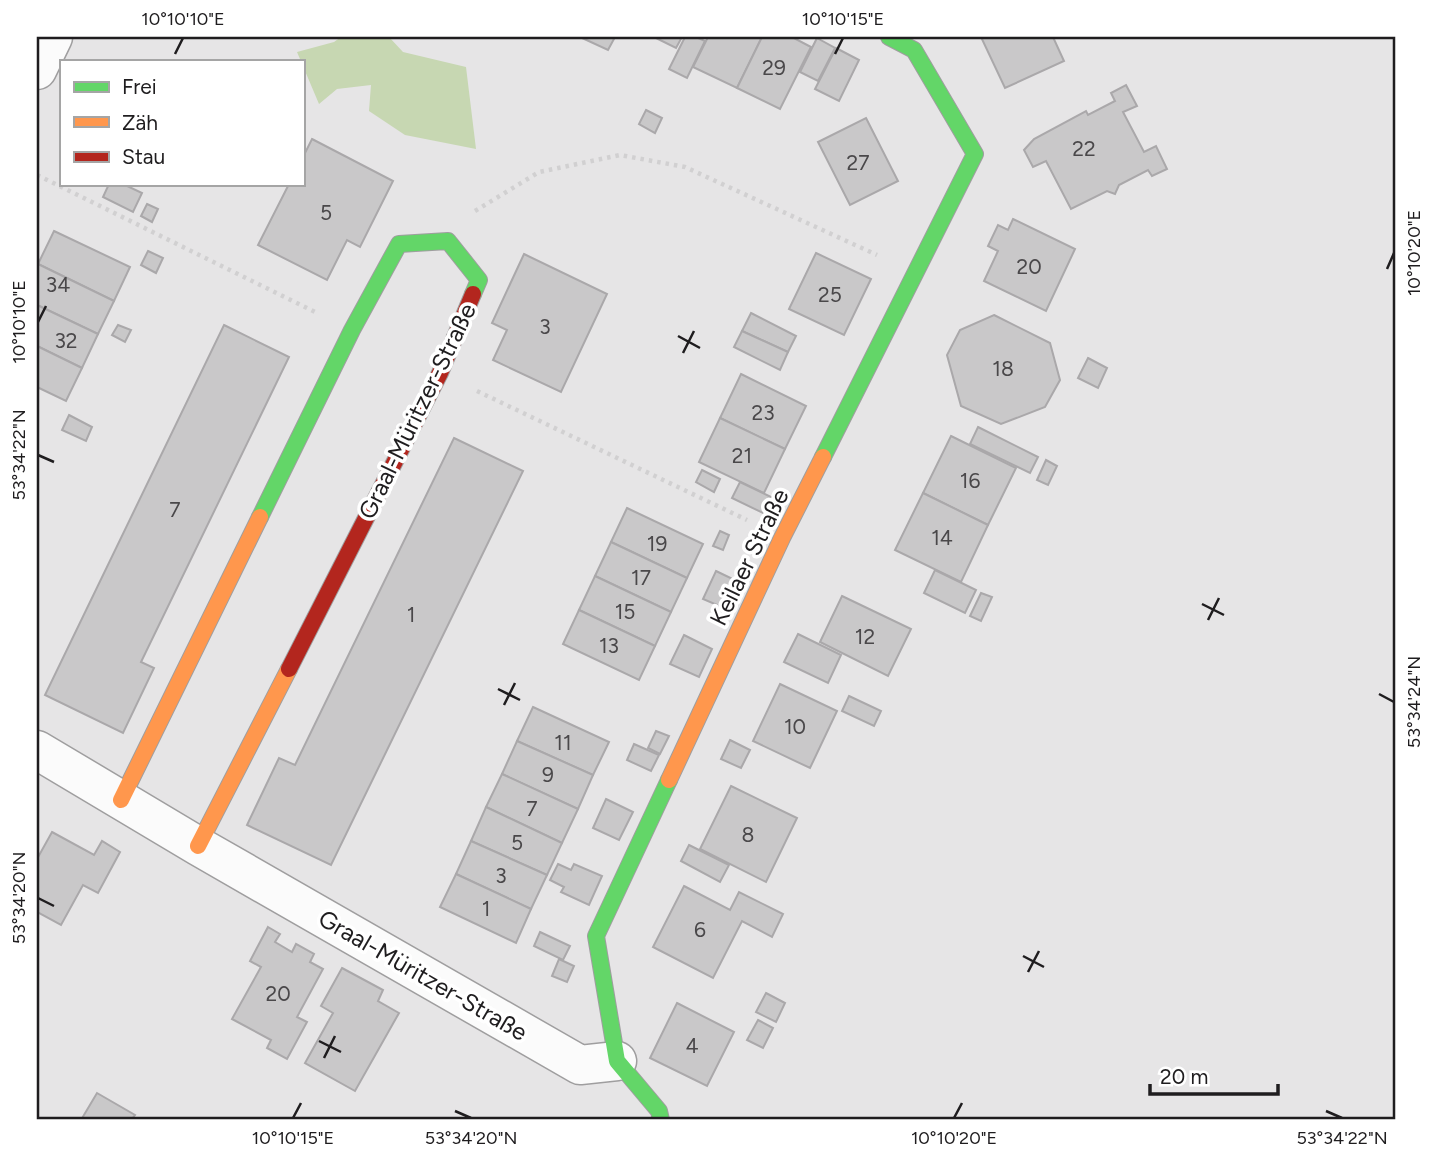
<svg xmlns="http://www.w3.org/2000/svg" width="1433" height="1157" viewBox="0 0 1433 1157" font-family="Figtree,sans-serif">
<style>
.green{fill:#c7d7b2}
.building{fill:#c9c8c9;stroke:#aaa8aa;stroke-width:2}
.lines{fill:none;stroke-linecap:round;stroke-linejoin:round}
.street-casing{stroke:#9f9e9f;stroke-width:41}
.fast-casing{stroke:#9f9e9f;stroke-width:18}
.slow-casing{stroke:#9f9e9f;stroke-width:18}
.jam-casing{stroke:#9f9e9f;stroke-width:18}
.path{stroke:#d1d0d1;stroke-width:4.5;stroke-dasharray:3.5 5;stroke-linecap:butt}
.street{stroke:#fbfbfb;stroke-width:38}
.fast{stroke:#63d668;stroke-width:16}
.slow{stroke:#ff974d;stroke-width:16}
.jam{stroke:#b3261e;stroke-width:16}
.ticks{fill:none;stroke:#1f1d1f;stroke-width:2.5}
.labels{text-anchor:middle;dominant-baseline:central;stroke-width:7;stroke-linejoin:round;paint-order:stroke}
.number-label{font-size:21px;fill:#4a484a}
.street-label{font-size:24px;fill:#1f1d1f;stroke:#fff}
.neatline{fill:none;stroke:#1f1d1f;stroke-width:2.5}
.ticks-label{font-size:18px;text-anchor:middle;fill:#1f1d1f}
</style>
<rect width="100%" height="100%" fill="#e6e5e6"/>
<!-- green -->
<path class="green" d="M341 37H389L403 52 466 67 476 149 405 135 369 111 371 85 337 89 319 104 297 52 334 42Z"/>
<!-- building -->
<g class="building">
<path d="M580 37H615L608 50Z"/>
<path d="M654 37H682L676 48Z"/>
<path d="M685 37H696L705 41 687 78 669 69Z"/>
<path d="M708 37H762L737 88 693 67Z"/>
<path d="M762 37H792L811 47 780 109 737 88Z"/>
<path d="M981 37H1053L1064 61 1005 88Z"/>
<path d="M817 38 835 48 818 81 800 72Z"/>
<path d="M836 48 859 60 839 101 815 89Z"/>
<path d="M1126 85 1137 106 1123 112 1144 152 1156 146 1167 169 1152 176 1148 170 1119 185 1115 194 1107 191 1071 209 1046 161 1033 167 1024 150 1034 139 1086 111 1088 115 1115 101 1111 93Z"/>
<path d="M646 110 662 118 655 133 639 124Z"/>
<path d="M866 118 898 181 850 205 818 142Z"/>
<path d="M312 139 393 181 360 247 347 240 327 280 258 245 289 184H303V157Z"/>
<path d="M109 184H123L142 193 133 212 103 197Z"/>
<path d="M147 204 158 209 152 222 141 216Z"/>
<path d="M1013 219 1075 249 1046 311 984 281 998 251 988 246 998 225 1008 230Z"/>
<path d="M54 231 130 267 114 301 38 264Z"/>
<path d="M148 251 163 258 156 273 141 265Z"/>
<path d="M816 253 871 279 844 335 789 309Z"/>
<path d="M524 254 607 294 561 392 493 360 507 330 492 323Z"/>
<path d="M38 264 114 301 98 334 37 305Z"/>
<path d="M37 305 98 334 82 368 37 346Z"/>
<path d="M751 313 796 336 788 352 742 331Z"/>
<path d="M994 315 1050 343 1060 380 1045 407 1001 424 961 406 947 355 960 330Z"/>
<path d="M118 325 131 330 125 342 112 335Z"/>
<path d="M224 325 289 357 141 662 154 668 123 733 45 695Z"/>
<path d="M742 331 788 352 780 370 734 347Z"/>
<path d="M37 346 82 368 66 401 37 387Z"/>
<path d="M1088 358 1107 368 1098 388 1078 378Z"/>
<path d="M741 374 806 406 785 449 720 418Z"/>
<path d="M69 415 92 427 86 441 62 430Z"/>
<path d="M720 418 785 449 764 493 699 462Z"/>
<path d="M978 427 1038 457 1030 473 970 444Z"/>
<path d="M951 436 1016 468 988 525 923 493Z"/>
<path d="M454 438 523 471 331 865 247 825 279 758 295 765Z"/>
<path d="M1046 460 1057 466 1048 485 1037 480Z"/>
<path d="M702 470 720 479 714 492 696 482Z"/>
<path d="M740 482 771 497 763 513 732 498Z"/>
<path d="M923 493 988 525 961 582 895 550Z"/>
<path d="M627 508 703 544 687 578 611 542Z"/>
<path d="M720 531 729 535 723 550 713 546Z"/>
<path d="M611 542 687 578 671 612 595 576Z"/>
<path d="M935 570 976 590 965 613 924 593Z"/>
<path d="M716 571 743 584 731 611 703 599Z"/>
<path d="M595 576 671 612 655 646 579 610Z"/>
<path d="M981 593 992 597 981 621 970 616Z"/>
<path d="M842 596 911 629 888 676 820 642Z"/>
<path d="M579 610 655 646 639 680 563 644Z"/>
<path d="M798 634 841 655 828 683 784 662Z"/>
<path d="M684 635 712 649 699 677 670 664Z"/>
<path d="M780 684 837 711 810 768 753 741Z"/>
<path d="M849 696 881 711 874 726 842 711Z"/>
<path d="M533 707 609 742 593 775 517 741Z"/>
<path d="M656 731 669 736 660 754 648 748Z"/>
<path d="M730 740 750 750 741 768 721 759Z"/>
<path d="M517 741 593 775 578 809 502 774Z"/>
<path d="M634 744 659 755 651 771 627 760Z"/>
<path d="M502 774 578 809 562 843 486 807Z"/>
<path d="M731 786 797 818 766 882 700 849Z"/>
<path d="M606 799 633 812 619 840 593 828Z"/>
<path d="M486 807 562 843 547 875 471 841Z"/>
<path d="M52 832 94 855 102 841 120 852 98 893 83 885 61 925 37 912V859Z"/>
<path d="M471 841 547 875 531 909 456 874Z"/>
<path d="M689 845 729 865 720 882 681 861Z"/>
<path d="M558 864 571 870 574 864 602 876 589 905 561 892 564 887 550 880Z"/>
<path d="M456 874 531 909 516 943 440 907Z"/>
<path d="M684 886 730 910 739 892 783 914 772 937 742 921 713 978 653 947Z"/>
<path d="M268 927 280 934 275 942 292 952 296 944 314 954 310 962 323 969 297 1017 307 1022 287 1059 267 1048 271 1040 232 1019 261 967 250 961Z"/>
<path d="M540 932 570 946 563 960 534 946Z"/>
<path d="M559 959 574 966 567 982 552 976Z"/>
<path d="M342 968 383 990 378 1001 399 1013 355 1091 305 1063 333 1013 321 1006Z"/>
<path d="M766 993 785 1003 776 1022 756 1012Z"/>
<path d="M677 1003 734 1032 707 1086 650 1058Z"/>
<path d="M758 1020 773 1028 763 1048 747 1040Z"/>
<path d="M97 1093 135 1115 131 1120H81Z"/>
</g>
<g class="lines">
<defs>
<g id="street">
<path d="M37 70 53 37"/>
<path d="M37 750 198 846 580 1065 617 1061"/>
</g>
<g id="fast">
<path d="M823 457 975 154 914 50 889 37"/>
<path d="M260 517 352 330 399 244 448 241 479 280 473 294"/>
<path d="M661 1120 659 1111 617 1061 596 936 669 780"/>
</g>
<g id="slow">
<path d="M669 780 782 538 823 457"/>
<path d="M121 800 260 517"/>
<path d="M198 846 289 669"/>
</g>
<path id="jam" d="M289 669 440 373 473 294"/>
</defs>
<!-- street casing -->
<use href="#street" class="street-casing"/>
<!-- fast casing -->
<use href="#fast" class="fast-casing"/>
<!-- slow casing -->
<use href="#slow" class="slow-casing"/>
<!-- jam casing -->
<use href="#jam" class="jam-casing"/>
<!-- path -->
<g class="path">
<path d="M37 175 315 312"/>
<path d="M475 211 539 172 620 155 685 167 877 255"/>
<path d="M477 391 747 520"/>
</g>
<!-- street -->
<use href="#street" class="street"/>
<!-- fast -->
<use href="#fast" class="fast"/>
<!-- slow -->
<use href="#slow" class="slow"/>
<!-- jam -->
<use href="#jam" class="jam"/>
</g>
<!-- ticks -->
<path class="ticks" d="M175 54 183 38M835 54 843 38M1387 269 1394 253M38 322 46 306M678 336 700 348M683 353 694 331M38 455 54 462M1202 604 1224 615M1208 620 1219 598M498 689 520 700M1379 694 1394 702M504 705 515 683M38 898 54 906M1023 956 1044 967M1028 972 1039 951M319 1041 341 1052M324 1058 335 1036M455 1111 471 1118M1326 1111 1342 1118M293 1118 301 1103M954 1118 962 1103"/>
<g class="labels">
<!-- number labels -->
<g class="number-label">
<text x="774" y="67">29</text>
<text x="1084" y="148">22</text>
<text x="858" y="162">27</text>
<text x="326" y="212">5</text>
<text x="1029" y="266">20</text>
<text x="58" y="284">34</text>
<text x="830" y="294">25</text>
<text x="545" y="326">3</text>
<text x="66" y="340">32</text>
<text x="1003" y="368">18</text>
<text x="763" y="412">23</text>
<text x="742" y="455">21</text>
<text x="970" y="480">16</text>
<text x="175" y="509">7</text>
<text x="942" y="537">14</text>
<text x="657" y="543">19</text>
<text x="641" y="577">17</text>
<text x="625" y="611">15</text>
<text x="411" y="614">1</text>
<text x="865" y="636">12</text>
<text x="609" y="645">13</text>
<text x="795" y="726">10</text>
<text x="563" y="742">11</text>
<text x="548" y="774">9</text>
<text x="532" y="808">7</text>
<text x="748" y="834">8</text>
<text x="517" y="842">5</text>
<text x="501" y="875">3</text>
<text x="486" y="908">1</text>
<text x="700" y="929">6</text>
<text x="278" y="993">20</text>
<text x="692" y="1045">4</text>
</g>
<!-- street labels -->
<g class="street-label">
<text transform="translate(417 411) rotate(-64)">Graal-Müritzer-Straße</text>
<text transform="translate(749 557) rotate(-64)">Keilaer Straße</text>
<text transform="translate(423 975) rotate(30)">Graal-Müritzer-Straße</text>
</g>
</g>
<!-- border -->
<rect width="1433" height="1157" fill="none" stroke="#ffffff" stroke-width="77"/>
<!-- legend -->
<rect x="60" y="60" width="245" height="126" fill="#ffffff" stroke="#a5a5a5" stroke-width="2"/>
<rect x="74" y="82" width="35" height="10" fill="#63d668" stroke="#a5a5a5" stroke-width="2"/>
<text x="122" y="94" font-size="21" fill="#1f1d1f">Frei</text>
<rect x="74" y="117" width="35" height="10" fill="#ff974d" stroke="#a5a5a5" stroke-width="2"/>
<text x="122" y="130" font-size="21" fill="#1f1d1f">Zäh</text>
<rect x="74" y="152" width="35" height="10" fill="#b3261e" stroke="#a5a5a5" stroke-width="2"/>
<text x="122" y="164" font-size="21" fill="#1f1d1f">Stau</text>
<!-- scale -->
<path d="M1150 1084v10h128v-10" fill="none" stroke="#1f1d1f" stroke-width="3.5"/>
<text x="1160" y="1084" font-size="21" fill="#1f1d1f" stroke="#ffffff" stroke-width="5" paint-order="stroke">20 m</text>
<rect x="38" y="38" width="1356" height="1080" class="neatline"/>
<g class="ticks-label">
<text x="183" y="25">10°10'10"E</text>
<text x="843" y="25">10°10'15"E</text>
<text transform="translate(1414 253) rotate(-90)" y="6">10°10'20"E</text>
<text transform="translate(19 322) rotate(-90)" y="6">10°10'10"E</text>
<text transform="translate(19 455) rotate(-90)" y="6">53°34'22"N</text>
<text transform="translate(1414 702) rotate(-90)" y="6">53°34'24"N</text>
<text transform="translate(19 898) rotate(-90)" y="6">53°34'20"N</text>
<text x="293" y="1144">10°10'15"E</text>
<text x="471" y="1144">53°34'20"N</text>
<text x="954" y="1144">10°10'20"E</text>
<text x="1342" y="1144">53°34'22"N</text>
</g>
</svg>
